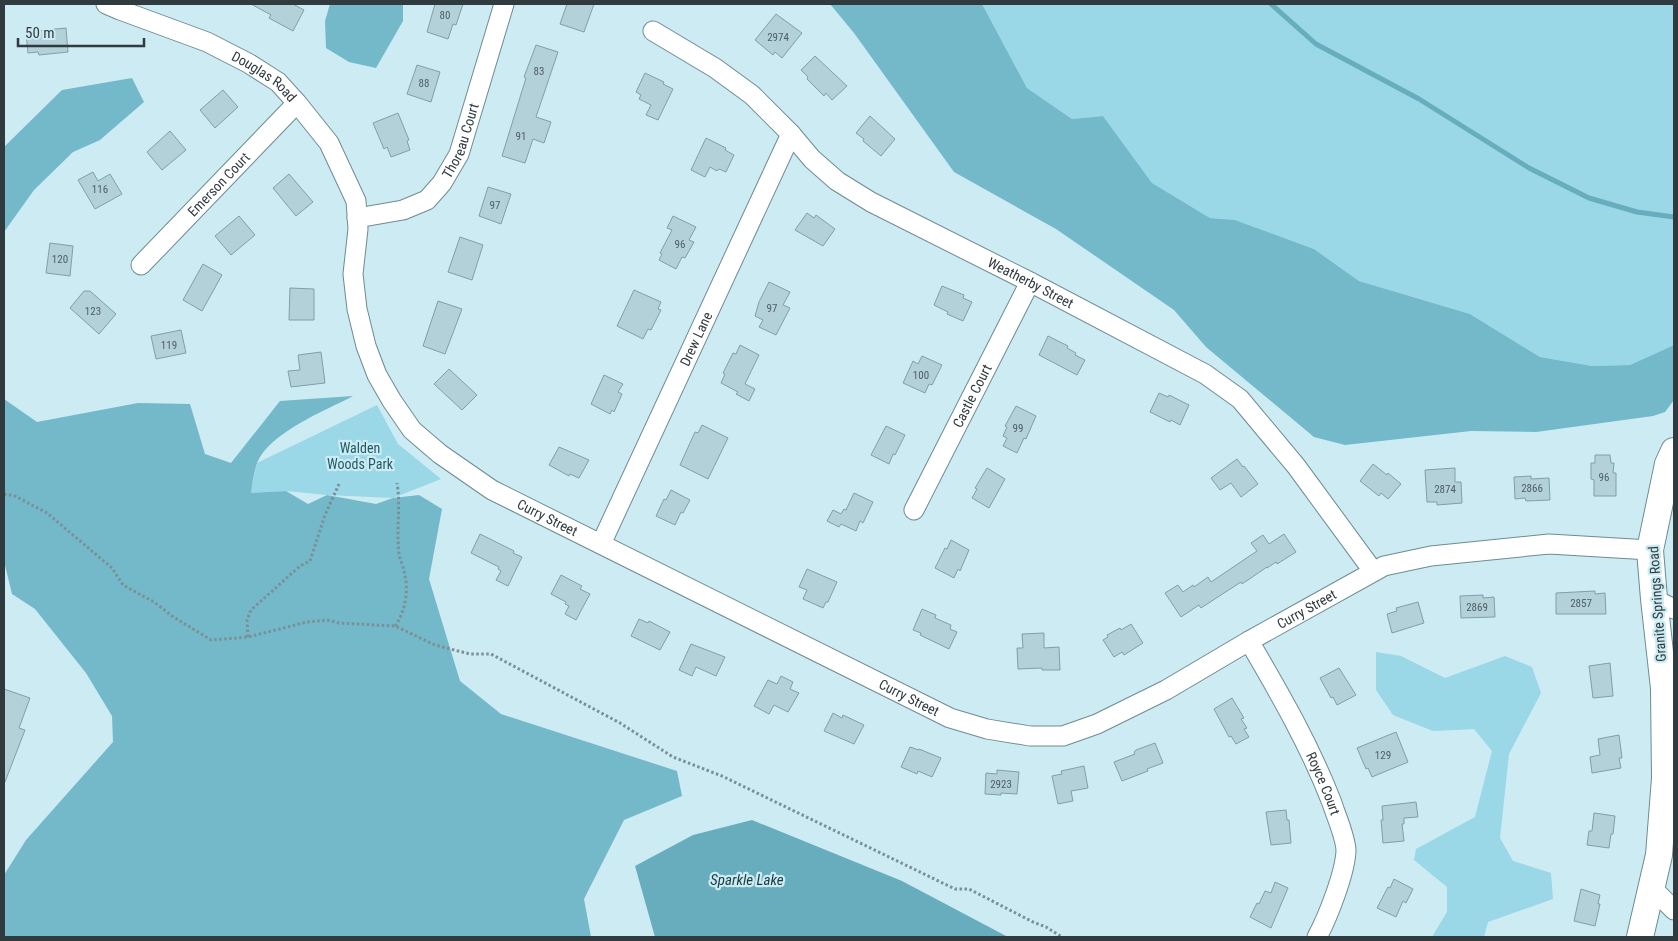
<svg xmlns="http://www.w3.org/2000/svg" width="1678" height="941" viewBox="0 0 1678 941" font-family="'Roboto Condensed',sans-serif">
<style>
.green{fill:#9ad7e7}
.forest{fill:#73b9ca}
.water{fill:#67adbe}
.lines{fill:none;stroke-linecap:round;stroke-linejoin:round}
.stream{stroke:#67adbe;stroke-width:5}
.building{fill:#b3d1d9;stroke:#829fa6}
.street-casing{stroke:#6e8b92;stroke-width:21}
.secondary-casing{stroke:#6e8b92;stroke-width:28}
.path{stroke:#7b9096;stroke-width:3;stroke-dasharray:2.5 2.5;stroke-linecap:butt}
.street{stroke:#fff;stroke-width:19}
.secondary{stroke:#fff;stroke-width:26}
.labels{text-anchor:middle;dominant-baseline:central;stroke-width:4.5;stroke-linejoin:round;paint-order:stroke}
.number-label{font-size:11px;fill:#506065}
.street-label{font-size:14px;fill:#2f3b3e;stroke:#ccebf3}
.park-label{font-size:14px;fill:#1f5966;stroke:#ccebf3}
.water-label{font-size:15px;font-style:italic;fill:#193b43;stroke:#ccebf3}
</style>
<rect width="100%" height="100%" fill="#ccebf3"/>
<!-- green -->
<g class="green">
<path d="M982 4H1674V345L1630 365 1592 366 1540 357 1470 314 1359 281 1314 249 1235 220 1210 218 1152 183 1103 116 1072 119 1027 88Z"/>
<path d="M377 405 398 444 441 479 393 498 327 495 286 491 250 493 257 463Z"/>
<path d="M1376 652 1401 656 1445 678 1505 656 1532 667 1541 693 1509 754 1500 838 1513 861 1551 873 1553 899 1488 922 1484 937H1432L1447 912V887L1414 860 1416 849 1475 817 1492 751 1474 729 1433 731 1393 715 1376 690Z"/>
</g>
<!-- forest -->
<g class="forest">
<path d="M330 4H403V21L376 68 349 62 326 48 325 21Z"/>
<path d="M830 4H982L1027 88 1072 119 1103 116 1152 183 1210 218 1235 220 1314 249 1359 281 1470 314 1540 357 1592 366 1630 365 1674 345V400L1665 412 1653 416 1536 432 1471 431 1345 445 1314 437 1206 347 1174 310 1056 229 954 172 854 33Z"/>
<path d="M132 78 144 102 100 140 73 152 34 190 4 232V147L62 90Z"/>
<path d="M353 396C325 411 270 432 257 463 254 472 252 484 251 493L286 491 308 504 327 495 376 504 393 498 419 495 442 509 429 579 460 681 501 714 677 771 682 796 624 820 584 899 591 937H65L60 936 52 937H4V875L26 840 113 742 112 716 86 673 35 609 12 594 4 561V399L37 422 138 403 190 404 205 454 231 463 280 401Z"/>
</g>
<!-- water -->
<path class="water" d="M752 820 902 881 1008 937H655L635 866 693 835Z"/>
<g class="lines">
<!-- stream -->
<path class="stream" d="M1271 4 1316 44 1419 99 1529 168 1589 198 1637 212 1674 217"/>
</g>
<!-- building -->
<g class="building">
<path d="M251 4H293L304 10 293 31 269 18 271 15Z"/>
<path d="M435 4H463L456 25 453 24 448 39 427 32Z"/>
<path d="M567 4H594L584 32 560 24Z"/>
<path d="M776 14 802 33 782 58 775 52 773 55 755 40Z"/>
<path d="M66 28 68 52 39 55 38 52 28 53 26 32Z"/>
<path d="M536 45 558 52 536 117 551 122 544 143 533 139 525 163 502 156 526 78 524 77Z"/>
<path d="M815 56 847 86 832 100 826 93 824 96 807 79 808 77 801 70Z"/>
<path d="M417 65 440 72 431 102 407 94Z"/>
<path d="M645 73 664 82 663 84 673 89 658 120 646 115 651 105 639 99 641 95 636 92Z"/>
<path d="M223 90 238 107 215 128 200 110Z"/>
<path d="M398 113 409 140 407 141 410 150 391 157 387 147 384 149 373 123Z"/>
<path d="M870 116 895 139 881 156 863 141 864 139 856 133Z"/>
<path d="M170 131 186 150 162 170 147 152Z"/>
<path d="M706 138 726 148 725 150 734 155 726 172 719 169 717 171 710 167 705 177 691 170Z"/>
<path d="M93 172 98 181 110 174 122 194 95 209 78 180Z"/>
<path d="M289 174 313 202 296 216 273 188Z"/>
<path d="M488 187 511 194 501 224 479 216Z"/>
<path d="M807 213 814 218 816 215 835 229 823 246 795 230Z"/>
<path d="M239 216 255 235 231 255 215 236Z"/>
<path d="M673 216 696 227 689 240 694 242 685 258 682 257 676 269 659 260 662 254 660 253 672 230 667 228Z"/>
<path d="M460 237 483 245 472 280 448 272Z"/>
<path d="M50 243 73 246 70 276 46 273Z"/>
<path d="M203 264 222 275 202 311 183 300Z"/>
<path d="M769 282 790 292 783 305 790 308 776 335 759 327 763 320 755 316 759 302Z"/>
<path d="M942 286 964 295 963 298 972 302 963 321 947 314 948 312 934 305Z"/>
<path d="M290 288 314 289V320H289Z"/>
<path d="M634 290 661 302 658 309 661 310 651 330 648 329 643 339 617 326Z"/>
<path d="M84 291H90L116 314 99 334 70 308Z"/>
<path d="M438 301 462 309 445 354 423 346Z"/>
<path d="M181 330 186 353 156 359 151 336Z"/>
<path d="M1048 336 1068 346 1067 348 1076 353 1075 355 1085 360 1077 375 1039 355Z"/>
<path d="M740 345 759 355 745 384 755 389 749 401 736 394 738 392 721 383 725 374 723 373 733 353 736 354Z"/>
<path d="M321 352 325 383 291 387 288 371 300 370 298 355Z"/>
<path d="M922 356 942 365 932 385 929 384 925 393 903 383 913 361 918 364Z"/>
<path d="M449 369 477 395 462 410 434 384Z"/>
<path d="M604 375 623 384 618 392 622 394 614 412 612 410 610 414 591 404Z"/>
<path d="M1159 393 1168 397 1169 395 1189 405 1180 425 1171 420 1170 422 1150 412Z"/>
<path d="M1016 406 1036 416 1026 439 1024 438 1017 453 1003 446 1007 438 1003 436 1007 427 1005 426Z"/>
<path d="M702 425 728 438 708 479 680 465 695 432 698 433Z"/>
<path d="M886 426 905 435 895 455 893 454 889 464 871 455Z"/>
<path d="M559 447 589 460 579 478 570 474 569 476 549 465Z"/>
<path d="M1595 455H1610L1611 463H1614L1613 473H1616V496H1594V480L1591 479V463H1595Z"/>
<path d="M1237 459 1243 467 1244 466 1258 484 1241 497 1231 483 1220 490 1211 478Z"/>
<path d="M1373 464 1387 475 1388 473 1401 484 1388 499 1381 493 1379 496 1360 481Z"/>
<path d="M987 468 1005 479 989 508 972 498 977 489 975 488Z"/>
<path d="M1455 468V482H1461L1462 503 1437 505V502H1427L1425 470Z"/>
<path d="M1531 476V479L1549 478 1550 500 1526 501 1525 498 1515 499 1514 477Z"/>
<path d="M671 490 690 500 683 513 681 512 675 525 656 516 664 499 666 500Z"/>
<path d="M854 493 873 502 863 523 860 521 856 531 841 524 839 527 827 521 833 510 841 514 844 509 846 510Z"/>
<path d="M480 534 514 551 513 553 522 557 508 586 496 580 501 571 498 569 499 567 471 553Z"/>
<path d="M1284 534 1296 552 1277 564 1276 562 1267 568V567L1242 584 1241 582 1201 608 1199 605 1181 617 1165 593 1178 585 1183 592 1193 585 1194 587 1208 577 1211 582 1257 551 1251 543 1263 535 1269 544Z"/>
<path d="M951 540 969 550 960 571 958 569 954 578 935 568 945 548 947 549Z"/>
<path d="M807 569 837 582 828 602H826L823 608 803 599 807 590 799 587Z"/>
<path d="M561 575 582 586 580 589 590 594 576 620 565 614 569 606 565 604 566 602 551 594Z"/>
<path d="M1595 591V594L1605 593 1606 614H1556V593Z"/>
<path d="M1483 595V598L1494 597 1495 617 1461 618 1460 596Z"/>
<path d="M1418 602 1424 623 1392 633 1387 614 1397 611 1396 608Z"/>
<path d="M922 609 936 615 935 618 951 625 950 629 957 632 949 649 920 635 921 633 913 630Z"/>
<path d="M639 619 648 623 649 621 670 632 660 650 631 636Z"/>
<path d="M1131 624 1143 643 1124 655 1122 652 1114 657 1103 640 1108 637 1107 635 1120 628 1121 630Z"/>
<path d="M1044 633V648L1059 647 1060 670H1042V668L1018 669 1017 648H1023L1022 634Z"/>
<path d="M691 644 725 657 716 676 696 667 692 676 679 670Z"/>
<path d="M1610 663 1613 696 1593 698 1589 666Z"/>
<path d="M1339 668 1356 695 1337 705 1333 697 1331 698 1320 678Z"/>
<path d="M781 676 793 682 790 689 799 693 788 712 774 705 769 714 754 706 768 680 777 684Z"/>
<path d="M4 689 30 698 19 728 25 730 5 782H4Z"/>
<path d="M1232 698 1244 718 1241 719 1247 728 1244 729 1249 737 1236 744 1231 736 1229 737 1214 709Z"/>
<path d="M833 713 842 718 843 715 864 725 854 744 824 731Z"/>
<path d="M1396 732 1408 762 1372 777 1368 768 1366 769 1357 748Z"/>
<path d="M1619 735 1622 758H1619L1621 768 1592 773 1590 757 1600 755 1598 739Z"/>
<path d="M1155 743 1163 763 1147 769 1148 771 1122 781 1114 762 1135 754 1134 752 1136 750Z"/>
<path d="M910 747 919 750V749L941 758 932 777 918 771 917 774 901 767Z"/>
<path d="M1084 766 1088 788 1071 791 1073 801 1058 804 1052 776 1062 774 1061 771Z"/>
<path d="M997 770 1019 772 1017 794 1001 793V795L985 794 986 773 997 774Z"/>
<path d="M1416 802 1418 817 1404 818V824H1402L1404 841 1383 843 1381 820H1383L1382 806Z"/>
<path d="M1286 810 1287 820H1289L1291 843 1271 845 1266 812Z"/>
<path d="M1594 813 1615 816 1613 834H1611L1609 848 1587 845 1589 831H1592Z"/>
<path d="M1394 879 1413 889 1406 903 1403 901 1396 917 1377 908 1388 887 1390 888Z"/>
<path d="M1275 882 1288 888 1271 928 1250 917 1257 903 1259 904 1265 891 1271 893Z"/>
<path d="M1581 889 1600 895 1598 904H1600L1595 926 1574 921Z"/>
</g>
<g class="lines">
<defs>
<g id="street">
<path id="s1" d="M106 4 120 10 207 42 248 63 278 82 297 103 329 143 356 201 358 229 353 274 357 309 366 346 377 375 392 401 412 430 440 454 492 490 950 718 987 729 1030 736H1063L1097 724 1166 690 1249 641 1384 566 1431 556 1549 544 1650 550"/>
<path id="s2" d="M653 31 715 68 752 95 791 134 812 159 837 181 871 202 1030 282 1205 374 1240 399 1296 466 1373 571"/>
<path id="s3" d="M357 218 403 210 427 200 442 183 459 154 504 4"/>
<path id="s4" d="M141 265 297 103"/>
<path id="s5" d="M914 510 1030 282"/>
<path id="s6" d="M601 544 791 134"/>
<path d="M1654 599 1674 609"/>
<path id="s7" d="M1249 641C1280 694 1310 746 1332 803 1336 816 1346 838 1346 851 1345 873 1328 917 1317 937"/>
<path d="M1652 888 1674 910"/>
</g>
<path id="secondary" d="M1640 937 1659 855 1665 778 1664 688 1654 599 1650 550 1668 464 1674 451"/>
</defs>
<!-- street casing -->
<use href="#street" class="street-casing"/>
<!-- secondary casing -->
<use href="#secondary" class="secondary-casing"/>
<!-- path -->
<g class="path">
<path d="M4 494 15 496 47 513 112 568 123 585 154 602 172 616 211 640 248 637 307 622 327 620 339 623 395 626 435 645 470 654H491L620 723 673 757 722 776 955 889H969L1033 922 1046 927 1062 937"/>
<path d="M395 626C406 611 409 589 404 571 403 565 399 559 399 553 396 529 401 507 397 483"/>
<path d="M248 637 247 620 251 610 300 566 310 561 325 515 339 484"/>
</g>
<!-- street -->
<use href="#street" class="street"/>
<!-- secondary -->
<use href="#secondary" class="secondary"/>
</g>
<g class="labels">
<!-- number labels -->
<g class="number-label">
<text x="445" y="15">80</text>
<text x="778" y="37">2974</text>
<text x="539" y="71">83</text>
<text x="424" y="83">88</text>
<text x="521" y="136">91</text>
<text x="100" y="189">116</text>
<text x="495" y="205">97</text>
<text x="680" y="244">96</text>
<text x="60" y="259">120</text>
<text x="772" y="308">97</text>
<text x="93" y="311">123</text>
<text x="169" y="345">119</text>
<text x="921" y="375">100</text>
<text x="1018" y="428">99</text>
<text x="1604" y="477">96</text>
<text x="1532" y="488">2866</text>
<text x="1445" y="489">2874</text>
<text x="1581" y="603">2857</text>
<text x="1477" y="607">2869</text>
<text x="1383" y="755">129</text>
<text x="1001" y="784">2923</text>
</g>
<!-- street labels -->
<g class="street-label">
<text stroke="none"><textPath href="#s1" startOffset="175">Douglas Road</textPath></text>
<text stroke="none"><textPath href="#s3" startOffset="142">Thoreau Court</textPath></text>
<text stroke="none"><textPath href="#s4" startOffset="112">Emerson Court</textPath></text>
<text stroke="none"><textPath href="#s2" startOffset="458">Weatherby Street</textPath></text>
<text stroke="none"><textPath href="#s6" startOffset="226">Drew Lane</textPath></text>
<text stroke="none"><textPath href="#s5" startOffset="128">Castle Court</textPath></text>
<text stroke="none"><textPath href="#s1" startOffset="738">Curry Street</textPath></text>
<text transform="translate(1657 604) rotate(-94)">Granite Springs Road</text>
<text stroke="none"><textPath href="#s1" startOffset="1578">Curry Street</textPath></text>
<text stroke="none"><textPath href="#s1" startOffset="1142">Curry Street</textPath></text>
<text stroke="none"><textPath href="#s7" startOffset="161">Royce Court</textPath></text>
</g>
<!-- park labels -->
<g class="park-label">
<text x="360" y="448">Walden<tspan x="360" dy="16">Woods Park</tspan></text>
</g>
<!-- water labels -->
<g class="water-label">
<text x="747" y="880">Sparkle Lake</text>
</g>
</g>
<!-- border -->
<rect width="1678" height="941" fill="none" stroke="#2f3b3e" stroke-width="10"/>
<!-- scale -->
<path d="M18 38v8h126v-8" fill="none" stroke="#2f3b3e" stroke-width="2.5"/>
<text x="25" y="38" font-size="15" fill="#2f3b3e" stroke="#ccebf3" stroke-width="4" paint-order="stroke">50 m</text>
</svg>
